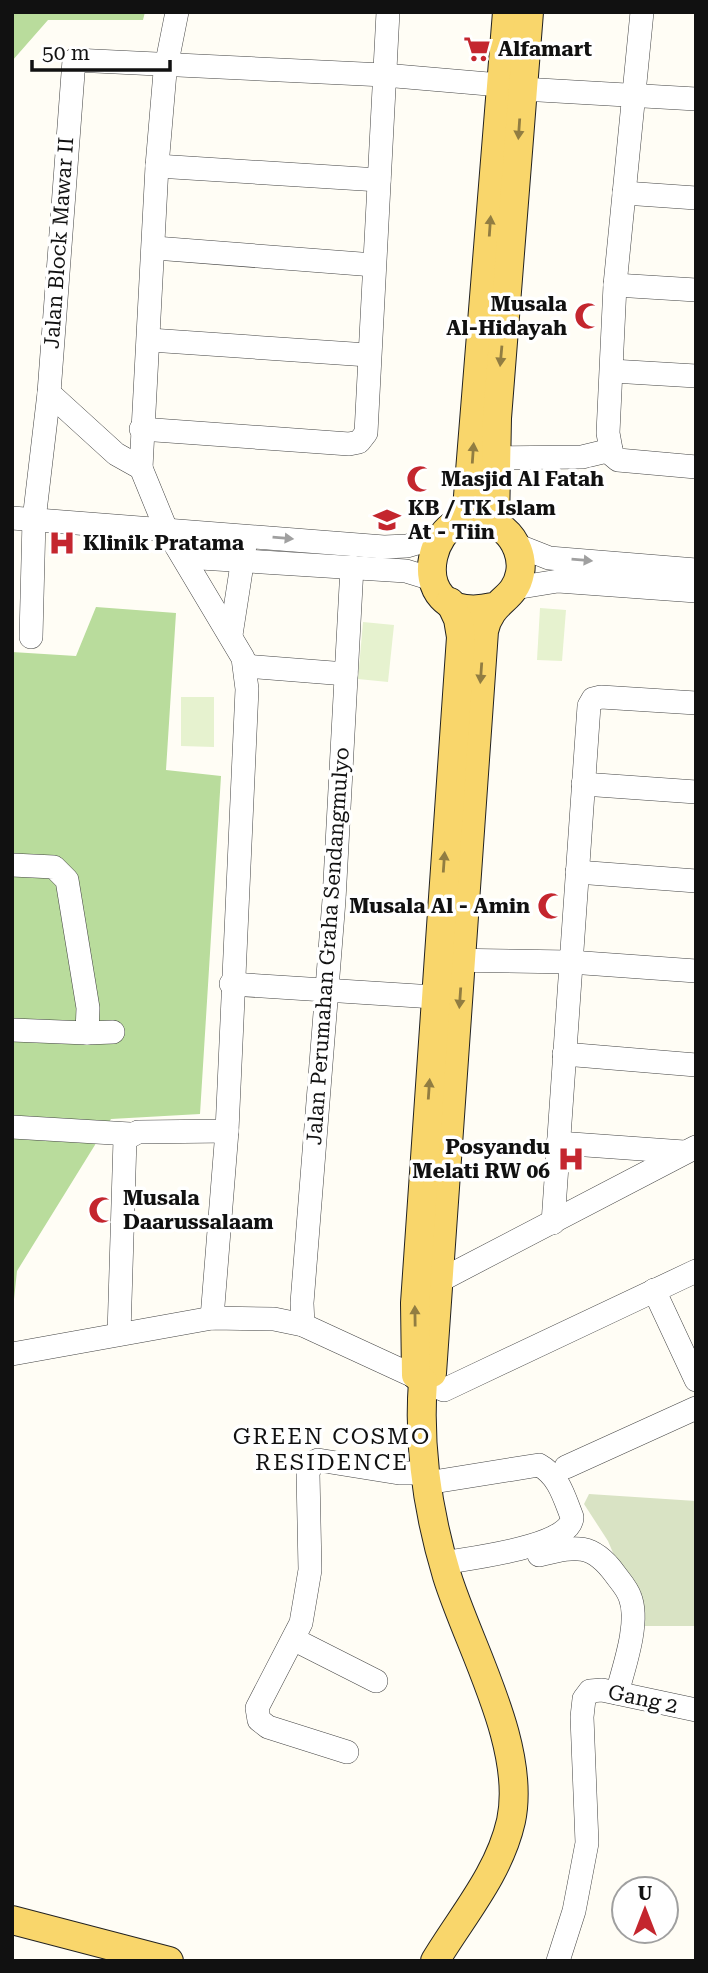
<svg xmlns="http://www.w3.org/2000/svg" width="708" height="1973" viewBox="0 0 708 1973" font-family="'Roboto Serif',serif">
<style>
.forest{fill:#b9dc9c}
.cemetery{fill:#d9e3c4}
.pitch{fill:#e6f2cf}
.lines{fill:none;stroke-linecap:round;stroke-linejoin:round}
.minor-casing{stroke:#444;stroke-width:24}
.major-casing{stroke:#222;stroke-width:30}
.minor{stroke:#fff;stroke-width:23}
.major{stroke:#f9d66b;stroke-width:28}
.oneway{fill:#917d42}
.oneway2{fill:#a0a0a0}
.labels{text-anchor:middle;dominant-baseline:central;stroke-width:7;stroke-linejoin:round;paint-order:stroke}
.poi-label{font-size:21px;font-weight:bold;fill:#111;stroke:#fff;text-anchor:start}
.street-label{font-size:21px;fill:#111;stroke:#fff}
.neighbourhood-label{font-size:23px;letter-spacing:2px;fill:#111;stroke:#fff}
</style>
<rect width="100%" height="100%" fill="#fffdf5"/>
<!-- forest -->
<g class="forest">
<path d="M12 12H145L143 20H48L12 61Z"/>
<path d="M96 607 176 613 166 770 221 776 200 1114 111 1119 17 1271 12 1318V652L76 656Z"/>
</g>
<!-- cemetery -->
<path class="cemetery" d="M589 1494 696 1501V1626H644L608 1541 584 1504Z"/>
<!-- pitch -->
<g class="pitch">
<path d="M540 608 566 610 562 661 537 660Z"/>
<path d="M363 622 394 625 388 682 358 679Z"/>
<path d="M181 697H214V747L181 746Z"/>
</g>
<g class="lines">
<defs>
<g id="minor">
<path d="M642 12 615 285 608 433 612 455 618 460 696 467"/>
<path d="M522 89 696 99"/>
<path d="M157 166 379 180"/>
<path d="M624 193 696 198"/>
<path d="M155 248 374 265"/>
<path d="M615 285 696 290"/>
<path d="M150 340 368 355"/>
<path d="M612 371 696 376"/>
<path d="M49 393 116 454 141 468 166 529 243 658 247 689 227 1131 212 1318"/>
<path d="M141 429 349 444 359 442 366 433 388 12"/>
<path d="M495 458 582 457 611 450"/>
<path d="M141 468 157 166 165 72 177 12"/>
<path d="M12 518 384 547 407 546 441 536"/>
<path d="M516 545 549 558 696 570"/>
<path d="M184 557 406 571 432 579"/>
<path d="M515 588 558 581 696 591"/>
<path d="M231 635 245 545"/>
<path d="M31 637 34 520 49 393 74 60 384 75 500 85"/>
<path d="M245 666 346 674"/>
<path d="M583 784 696 792"/>
<path d="M12 865 54 867 67 880 88 1008 87 1033 12 1030"/>
<path d="M577 872 696 881"/>
<path d="M444 960 570 962 696 971"/>
<path d="M231 984 434 997"/>
<path d="M87 1033 113 1032"/>
<path d="M564 1054 696 1065"/>
<path d="M12 1127 130 1134"/>
<path d="M558 1143 684 1152"/>
<path d="M553 1223 589 706 593 699 601 697 696 703"/>
<path d="M439 1281 696 1147"/>
<path d="M654 1290 696 1380"/>
<path d="M303 1325 302 1303 334 900 352 567"/>
<path d="M119 1334 125 1139 138 1132 227 1131"/>
<path d="M12 1354 212 1318 274 1319 303 1325 444 1390 696 1271"/>
<path d="M566 1467 696 1408"/>
<path d="M427 1483 539 1465C559 1476 564 1497 572 1517 572 1547 469 1558 444 1563"/>
<path d="M539 1555C574 1547 591 1541 615 1574 620 1581 627 1588 630 1597 640 1622 624 1667 617 1693"/>
<path d="M295 1640 376 1681"/>
<path d="M347 1752 268 1727 259 1720 257 1708 301 1623 310 1570 308 1473 312 1463 318 1460 399 1473H424"/>
<path d="M558 1961 574 1911 587 1843 582 1717 584 1699 590 1691 602 1690 696 1710"/>
</g>
<g id="major">
<path d="M466 521 507 12"/>
<path d="M495 524 497 418 529 12"/>
<path d="M432 1373 484 631C491 599 515 601 520 573 523 558 516 540 504 530 431 476 392 630 493 607"/>
<path d="M12 1920 169 1961"/>
<path d="M435 1961C462 1916 499 1874 511 1821 527 1746 469 1647 447 1576 428 1513 418 1447 423 1381L416 1375 415 1303 461 637 458 619 450 602"/>
</g>
</defs>
<!-- minor casing -->
<use href="#minor" class="minor-casing"/>
<!-- major casing -->
<use href="#major" class="major-casing"/>
<!-- minor -->
<use href="#minor" class="minor"/>
<!-- major -->
<use href="#major" class="major"/>
</g>
<!-- one-way arrows -->
<defs><path id="oneway-solid" d="M-6-.8H1V-3.2L6.5 0L1 3.2V.8H-6Z" transform="scale(1.75)"/></defs>
<g class="oneway">
<use href="#oneway-solid" transform="translate(519 129) rotate(94)"/>
<use href="#oneway-solid" transform="translate(490 226) rotate(-86)"/>
<use href="#oneway-solid" transform="translate(501 356) rotate(95)"/>
<use href="#oneway-solid" transform="translate(473 453) rotate(-86)"/>
<use href="#oneway-solid" transform="translate(481 673) rotate(94)"/>
<use href="#oneway-solid" transform="translate(444 862) rotate(-86)"/>
<use href="#oneway-solid" transform="translate(460 998) rotate(94)"/>
<use href="#oneway-solid" transform="translate(429 1089) rotate(-86)"/>
<use href="#oneway-solid" transform="translate(415 1316) rotate(-91)"/>
</g>
<g class="oneway2">
<use href="#oneway-solid" transform="translate(283 538) rotate(5)"/>
<use href="#oneway-solid" transform="translate(582 560) rotate(5)"/>
</g>
<!-- icons -->
<defs>
<symbol id="supermarket-bare" viewBox="-9 -9 18 18"><path d="M-6-5.5h2.5l.6 2H6L4.5 2H-2.5L-4.4-4H-6ZM-1.5 3.2a1.3 1.3 0 1 0 .1 0ZM3 3.2a1.3 1.3 0 1 0 .1 0Z" fill="#c4262e" stroke="#fff" stroke-width="2.5" paint-order="stroke"/></symbol>
<symbol id="mosque-bare" viewBox="-9 -9 18 18"><path d="M3.5-4.9A6 6 0 1 0 3.5 4.9A5 5 0 1 1 3.5-4.9Z" fill="#c4262e" stroke="#fff" stroke-width="2.5" paint-order="stroke"/></symbol>
<symbol id="school-bare" viewBox="-9 -9 18 18"><path d="M0-5L7-2L0 1L-7-2ZM-4 1L0 2.5L4 1V4Q0 6-4 4Z" fill="#c4262e" stroke="#fff" stroke-width="2.5" paint-order="stroke"/></symbol>
<symbol id="hospital-bare" viewBox="-9 -9 18 18"><path d="M-5-5h3v3.5h4V-5h3V5h-3V1.5h-4V5h-3Z" fill="#c4262e" stroke="#fff" stroke-width="2.5" paint-order="stroke"/></symbol>
</defs>
<g fill-rule="evenodd">
<use href="#supermarket-bare" x="458" y="30" width="38" height="38"/>
<use href="#mosque-bare" x="569" y="297" width="38" height="38"/>
<use href="#mosque-bare" x="401" y="460" width="38" height="38"/>
<use href="#school-bare" x="368" y="501" width="38" height="38"/>
<use href="#hospital-bare" x="43" y="524" width="38" height="38"/>
<use href="#mosque-bare" x="532" y="887" width="38" height="38"/>
<use href="#hospital-bare" x="552" y="1140" width="38" height="38"/>
<use href="#mosque-bare" x="83" y="1191" width="38" height="38"/>
</g>
<g class="labels">
<!-- poi labels -->
<g class="poi-label">
<text x="498" y="49">Alfamart</text>
<text x="567" y="304" text-anchor="end">Musala<tspan x="567" dy="24">Al-Hidayah</tspan></text>
<text x="441" y="479">Masjid Al Fatah</text>
<text x="408" y="508">KB / TK Islam<tspan x="408" dy="24">At - Tiin</tspan></text>
<text x="83" y="543">Klinik Pratama</text>
<text x="530" y="906" text-anchor="end">Musala Al - Amin</text>
<text x="550" y="1147" text-anchor="end">Posyandu<tspan x="550" dy="24">Melati RW 06</tspan></text>
<text x="123" y="1198">Musala<tspan x="123" dy="24">Daarussalaam</tspan></text>
</g>
<!-- street labels -->
<g class="street-label">
<text transform="translate(59 243) rotate(-86)">Jalan Block Mawar II</text>
<text transform="translate(328 946) rotate(-86)">Jalan Perumahan Graha Sendangmulyo</text>
<text transform="translate(643 1699) rotate(12)">Gang 2</text>
</g>
<!-- neighbourhood labels -->
<g class="neighbourhood-label">
<text x="332" y="1436">GREEN COSMO<tspan x="332" dy="26">RESIDENCE</tspan></text>
</g>
</g>
<!-- border -->
<rect width="708" height="1973" fill="none" stroke="#111111" stroke-width="28"/>
<!-- north arrow -->
<g transform="translate(645 1910)"><circle r="33" fill="#ffffff" stroke="#a0a0a0" stroke-width="2"/>
<path d="M0-5L12 26L0 18L-12 26Z" fill="#c4262e"/>
<text y="-10" font-size="19" font-weight="bold" text-anchor="middle" fill="#111111">U</text>
</g>
<!-- scale -->
<path d="M32 60v10h138v-10" fill="none" stroke="#111111" stroke-width="3.5"/>
<text x="42" y="60" font-size="21" fill="#111111" stroke="#ffffff" stroke-width="5" paint-order="stroke">50 m</text>
</svg>
